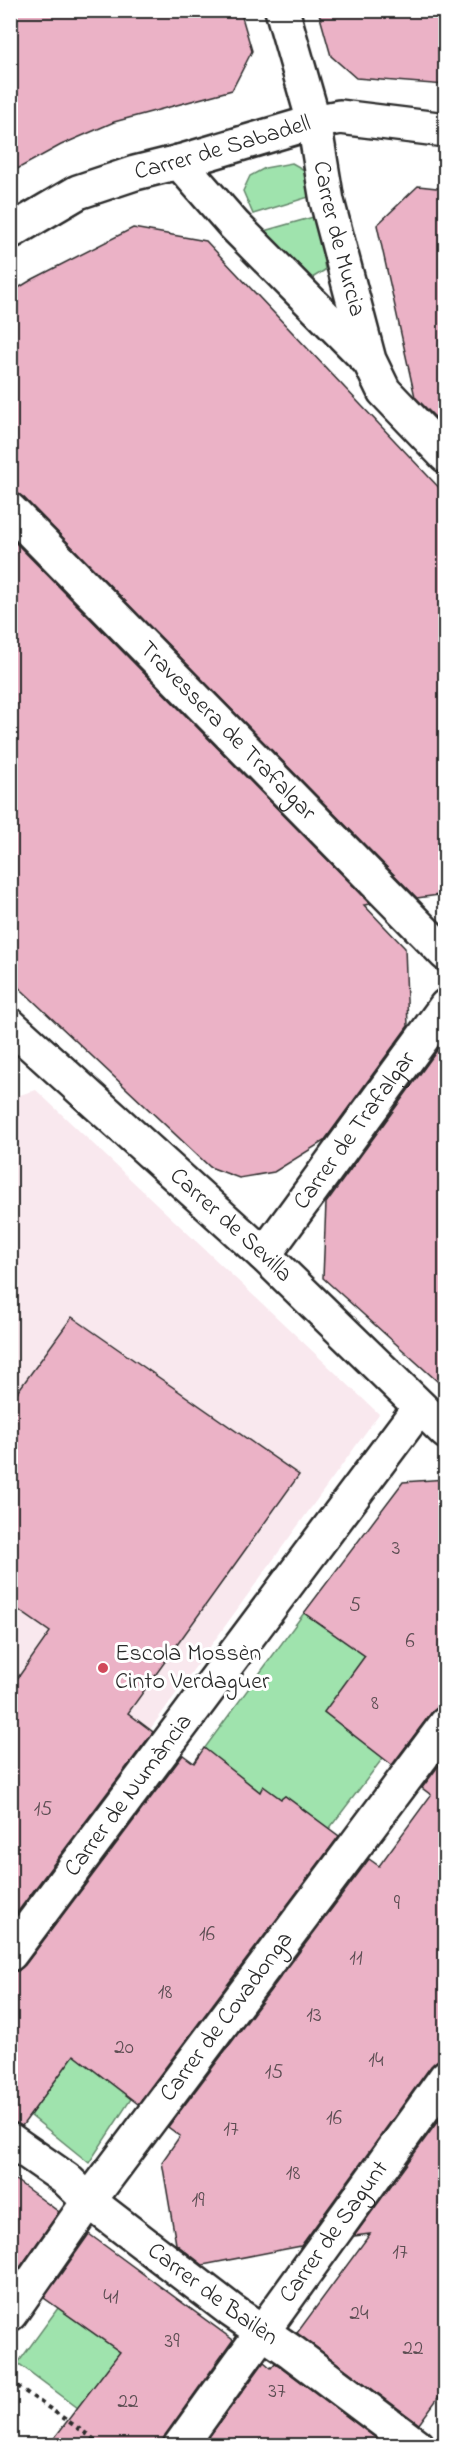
<svg xmlns="http://www.w3.org/2000/svg" width="456" height="2456" viewBox="0 0 456 2456" font-family="'Indie Flower',sans-serif">
<style>
.built{fill:#f9e8ee}
.green{fill:#9fe3ad;stroke:#65876c;stroke-width:1.5}
.building{fill:#ebb2c6;stroke:#2b2b2b;stroke-width:1.5}
.lines{fill:none;stroke-linecap:round;stroke-linejoin:round}
.minor-casing{stroke:#2b2b2b;stroke-width:38}
.path{stroke:#2b2b2b;stroke-width:4;stroke-dasharray:4.5 4.5;stroke-linecap:butt}
.minor{stroke:#fff;stroke-width:33}
.poi-dot{fill:#d1495b;stroke:#fff;stroke-width:2}
.labels{text-anchor:middle;dominant-baseline:central;stroke-width:6;stroke-linejoin:round;paint-order:stroke}
.number-label{font-size:21px;fill:#5b4d52}
.street-label{font-size:24px;fill:#2b2b2b;stroke:#fff}
.poi-label{font-size:24px;fill:#2b2b2b;stroke:#fff;text-anchor:start}
</style>
<rect width="100%" height="100%" fill="#fff"/>
<filter id="ink" filterUnits="userSpaceOnUse"><feTurbulence type="fractalNoise" baseFrequency=".0167" numOctaves="2"/><feDisplacementMap in="SourceGraphic" scale="12" xChannelSelector="R" yChannelSelector="G"/><feConvolveMatrix kernelMatrix="1 2 1 2 8 2 1 2 1" color-interpolation-filters="sRGB"/></filter>
<g filter="url(#ink)">
<!-- built -->
<path class="built" d="M36 1090 379 1414 11 1921 10 1098Z"/>
<!-- green -->
<g class="green">
<path d="M292 163 308 172 312 196 253 214 243 191 250 176 265 168Z"/>
<path d="M317 216 325 270 309 280 264 231Z"/>
<path d="M304 1613 365 1656 324 1712 383 1758 329 1829 285 1796 281 1799 263 1786 260 1792 204 1749Z"/>
<path d="M74 2055 131 2099 89 2163 30 2115Z"/>
<path d="M58 2308 120 2352 78 2408 18 2363Z"/>
</g>
<!-- building -->
<g class="building">
<path d="M10 10H240L252 51 232 90 114 122 61 145 10 173Z"/>
<path d="M318 10H446V85L356 78 331 56Z"/>
<path d="M418 186 446 189V428L415 397 377 225Z"/>
<path d="M133 228 206 241 446 495V894L417 898 23 497 10 492V293L33 279Z"/>
<path d="M10 537 371 904 364 905 405 948 408 1026 324 1141 274 1172 239 1178 210 1167 10 979Z"/>
<path d="M441 1045H446V1389L323 1278 326 1203Z"/>
<path d="M72 1317 299 1475 128 1713 153 1732 10 1922V1689L50 1632 10 1604V1402Z"/>
<path d="M446 1479V1706L438 1707 431 1713 392 1765 324 1712 365 1656 304 1613 403 1482Z"/>
<path d="M204 1748 260 1792 263 1786 281 1799 285 1796 339 1836 138 2104 74 2055 22 2126 10 2121V1972L18 1971 25 1965 183 1755 194 1763Z"/>
<path d="M446 1756V2059L438 2060 431 2066 301 2246 203 2265 176 2244 162 2162 180 2136 168 2127 369 1859 379 1866 431 1795 422 1788Z"/>
<path d="M446 2110V2387L419 2424 297 2333 370 2234 354 2236Z"/>
<path d="M10 2176 59 2212 14 2276 10 2273Z"/>
<path d="M89 2234 233 2340 165 2435 161 2445H49L120 2352 44 2298Z"/>
<path d="M264 2362 271 2368 275 2363 281 2367 385 2445H203Z"/>
</g>
<g class="lines">
<defs>
<g id="minor">
<path id="s1" d="M282 10 314 122 327 201 369 360 384 391 446 456"/>
<path d="M179 162 234 225 367 359"/>
<path id="s2" d="M10 232 78 192 135 173 179 162 314 122 340 117 446 130"/>
<path id="s3" d="M10 510 446 954"/>
<path id="s4" d="M10 1025 264 1255 446 1432"/>
<path id="s5" d="M264 1255 446 1006"/>
<path id="s6" d="M10 1954 419 1408"/>
<path id="s7" d="M10 2140 66 2179 89 2201 232 2311 292 2352 417 2446"/>
<path id="s8" d="M10 2314 89 2201 446 1724"/>
<path id="s9" d="M180 2446 446 2077"/>
</g>
</defs>
<!-- minor casing -->
<use href="#minor" class="minor-casing"/>
<!-- path -->
<path class="path" d="M10 2381 104 2446"/>
<!-- minor -->
<use href="#minor" class="minor"/>
</g>
</g>
<!-- markers -->
<circle class="poi-dot" cx="103" cy="1668" r="6"/>
<g class="labels">
<!-- number labels -->
<g class="number-label">
<text x="396" y="1549">3</text>
<text x="355" y="1606">5</text>
<text x="410" y="1642">6</text>
<text x="375" y="1704">8</text>
<text x="43" y="1810">15</text>
<text x="397" y="1904">9</text>
<text x="207" y="1935">16</text>
<text x="356" y="1959">11</text>
<text x="165" y="1993">18</text>
<text x="314" y="2016">13</text>
<text x="124" y="2048">20</text>
<text x="376" y="2061">14</text>
<text x="274" y="2073">15</text>
<text x="334" y="2119">16</text>
<text x="231" y="2130">17</text>
<text x="293" y="2174">18</text>
<text x="198" y="2201">19</text>
<text x="400" y="2253">17</text>
<text x="111" y="2298">41</text>
<text x="359" y="2314">24</text>
<text x="172" y="2342">39</text>
<text x="413" y="2349">22</text>
<text x="277" y="2392">37</text>
<text x="128" y="2402">22</text>
</g>
<!-- street labels -->
<g class="street-label">
<text stroke="none"><textPath href="#s2" startOffset="230">Carrer de Sabadell</textPath></text>
<text stroke="none"><textPath href="#s1" startOffset="236">Carrer de Murcia</textPath></text>
<text stroke="none"><textPath href="#s3" startOffset="310">Travessera de Trafalgar</textPath></text>
<text stroke="none"><textPath href="#s5" startOffset="154">Carrer de Trafalgar</textPath></text>
<text stroke="none"><textPath href="#s4" startOffset="298">Carrer de Sevilla</textPath></text>
<text stroke="none"><textPath href="#s6" startOffset="198">Carrer de Numància</textPath></text>
<text stroke="none"><textPath href="#s8" startOffset="368">Carrer de Covadonga</textPath></text>
<text stroke="none"><textPath href="#s9" startOffset="264">Carrer de Sagunt</textPath></text>
<text stroke="none"><textPath href="#s7" startOffset="255">Carrer de Bailèn</textPath></text>
</g>
<!-- poi labels -->
<g class="poi-label">
<text x="115" y="1654">Escola Mossèn<tspan x="115" dy="28">Cinto Verdaguer</tspan></text>
</g>
</g>
<!-- margin -->
<rect width="456" height="2456" fill="none" stroke="#fff" stroke-width="36"/>
<rect x="18" y="18" width="420" height="2420" fill="none" stroke="#2b2b2b" stroke-width="2" filter="url(#ink)"/>
</svg>
